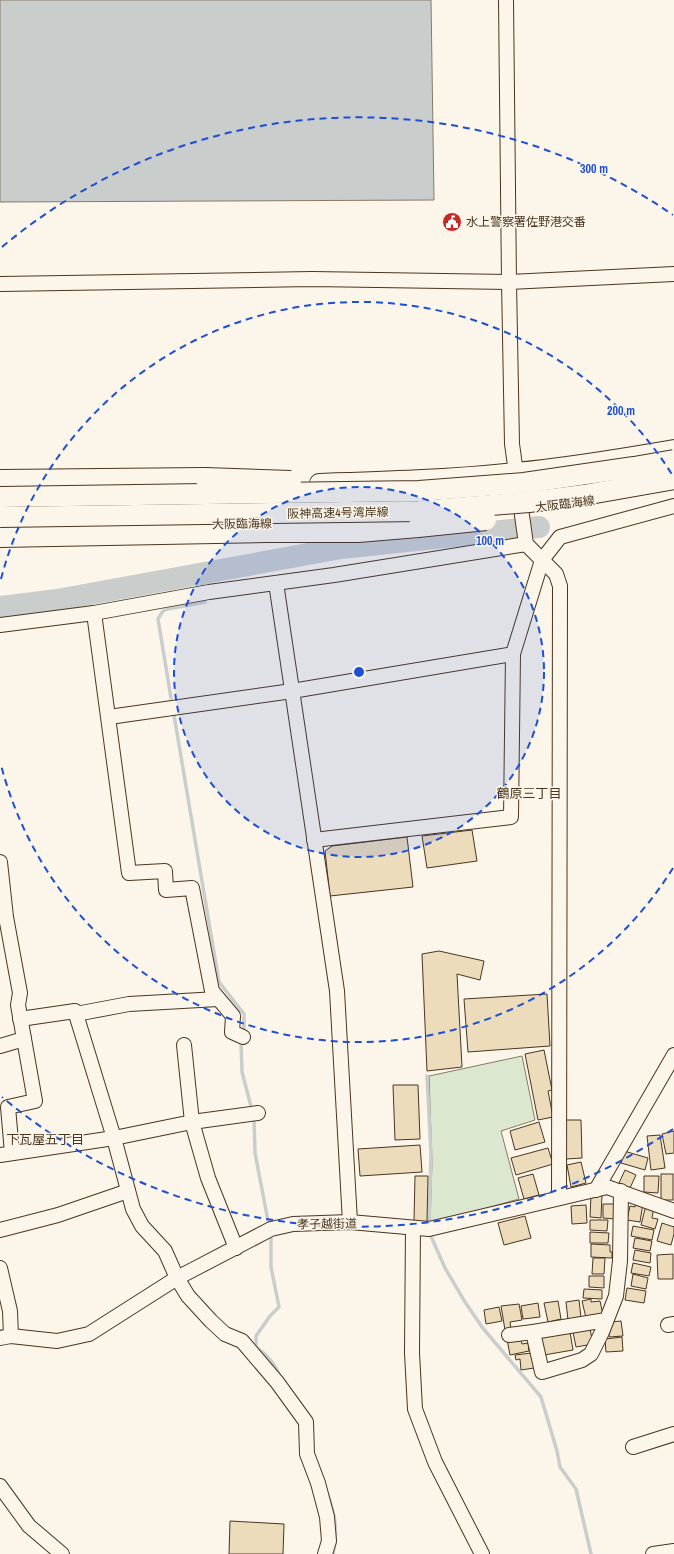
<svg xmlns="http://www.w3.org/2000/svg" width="674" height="1554" viewBox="0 0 674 1554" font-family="'Archivo Narrow','Noto Sans JP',sans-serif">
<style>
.green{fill:#dce7d0;stroke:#887966}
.water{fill:#c9cecd;stroke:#887966}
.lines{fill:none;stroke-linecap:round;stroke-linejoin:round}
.stream{stroke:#c9cecd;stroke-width:3.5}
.river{stroke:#c9cecd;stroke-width:22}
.building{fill:#ecdcbc;stroke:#4a3520}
.minor-casing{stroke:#4a3520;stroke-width:16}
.major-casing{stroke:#4a3520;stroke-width:20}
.highway-casing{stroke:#4a3520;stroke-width:22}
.minor{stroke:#fbf6e9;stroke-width:14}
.major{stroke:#fbf6e9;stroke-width:18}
.highway{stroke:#fbf6e9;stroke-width:20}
.highway-bridge-casing{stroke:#4a3520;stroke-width:22;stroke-linecap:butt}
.highway-bridge{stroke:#fbf6e9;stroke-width:20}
.ring{fill:none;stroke:#1d4ed8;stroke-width:2;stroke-dasharray:7 5}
.labels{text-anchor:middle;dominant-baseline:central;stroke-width:3;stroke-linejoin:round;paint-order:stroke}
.poi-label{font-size:12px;fill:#4a3520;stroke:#fbf6e9;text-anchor:start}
.street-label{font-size:12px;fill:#4a3520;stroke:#fbf6e9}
.neighbourhood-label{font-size:13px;fill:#4a3520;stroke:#fbf6e9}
.centre{fill:#1d4ed8;stroke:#fbf6e9;stroke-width:2}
.ring-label{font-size:12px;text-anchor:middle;font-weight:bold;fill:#1d4ed8;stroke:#fbf6e9;stroke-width:3;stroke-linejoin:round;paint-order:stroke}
</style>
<rect width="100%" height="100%" fill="#fbf6e9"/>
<!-- green -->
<path class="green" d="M522 1056 535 1120 501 1131 519 1199 430 1224 432 1162 429 1076Z"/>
<!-- water -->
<path class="water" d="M0 0H431L434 200 0 202Z"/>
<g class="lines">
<!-- stream -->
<g class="stream">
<path d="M200 574 203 588"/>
<path d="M171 698 158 619 163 611 168 609 205 602"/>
<path d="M174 715 219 982 244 1014V1031"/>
<path d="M241 1042 242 1072 252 1110"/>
<path d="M427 1076 431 1154 429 1225"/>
<path d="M254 1119 255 1153 269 1226"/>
<path d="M430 1234 445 1268 465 1302 482 1327 541 1397 557 1451 560 1467 576 1489 591 1554"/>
<path d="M271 1237V1267L279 1307 270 1316 256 1336V1347C267 1355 276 1364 280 1377"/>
<path d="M327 1493C335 1512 338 1533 333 1554"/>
</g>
<!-- river -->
<path class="river" d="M0 607 57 600 341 548 539 527"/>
</g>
<!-- building -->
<g class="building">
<path d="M472 830 477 861 427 868 422 836Z"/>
<path d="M407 837 413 887 330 896 325 851 332 846Z"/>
<path d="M439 951 484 961 480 980 457 974 462 1067 427 1071 422 954Z"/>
<path d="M547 994 550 1046 468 1052 464 999Z"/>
<path d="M544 1050 552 1090 548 1091 553 1117 538 1120 525 1054Z"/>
<path d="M393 1085H418L420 1139 395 1140Z"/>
<path d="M565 1120H581L582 1158 566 1159Z"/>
<path d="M539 1122 545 1142 515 1150 510 1131Z"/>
<path d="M674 1131V1153L666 1154 662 1134Z"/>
<path d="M660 1135 665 1168 651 1170 647 1136Z"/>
<path d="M420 1145 422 1172 360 1176 358 1149Z"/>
<path d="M548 1148 553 1164 516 1175 511 1158Z"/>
<path d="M624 1151 648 1158 645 1170 621 1163Z"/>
<path d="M581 1162 586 1183 571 1187 567 1165Z"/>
<path d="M625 1170 636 1175 630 1188 619 1183Z"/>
<path d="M533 1174 539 1195 524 1199 518 1178Z"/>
<rect x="661" y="1174" width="12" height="26"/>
<path d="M415 1176H428L427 1222 414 1221Z"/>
<path d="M644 1176H659L658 1193 644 1192Z"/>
<path d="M591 1195H602L601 1218 590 1217Z"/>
<path d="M636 1202 643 1203 640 1222 627 1220 630 1206 635 1207Z"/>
<path d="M603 1204H615V1219L603 1218Z"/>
<path d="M586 1205 587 1223 572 1224 571 1206Z"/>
<path d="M646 1205 654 1207 652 1218 658 1219 655 1229 641 1225Z"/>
<path d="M525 1216 531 1238 504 1245 498 1223Z"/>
<path d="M590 1220H608L607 1231 590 1230Z"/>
<path d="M662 1223 674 1227V1234L671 1245 657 1241Z"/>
<path d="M633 1226 654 1230 652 1240 631 1236Z"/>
<path d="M590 1232 609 1233 608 1243H590Z"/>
<path d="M635 1238 652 1241 650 1251 633 1248Z"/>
<path d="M591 1244 610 1245V1252H612V1258L591 1257Z"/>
<path d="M635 1250 651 1253 650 1263 633 1260Z"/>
<path d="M673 1254V1279H658L657 1255Z"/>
<path d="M593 1258H605L604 1274H592Z"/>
<path d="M633 1263 651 1267 649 1276 631 1273Z"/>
<path d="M633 1274 648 1278 646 1289 631 1286Z"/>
<path d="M589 1276H604V1288L589 1287Z"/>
<path d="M627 1288 646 1291 644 1303 625 1300Z"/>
<path d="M584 1289 602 1290V1299L583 1298Z"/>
<path d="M591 1299V1302L600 1301 603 1315 586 1318 582 1301Z"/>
<path d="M579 1300 581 1318 568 1320 566 1302Z"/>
<path d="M558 1301 561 1319 548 1322 544 1303Z"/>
<path d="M538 1303 540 1317 523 1319 521 1306Z"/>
<path d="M519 1304 522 1320 510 1322 511 1329 505 1330 501 1306Z"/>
<path d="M499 1307 502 1321 486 1324 484 1310Z"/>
<path d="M621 1321 623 1336 609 1337V1326L611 1322Z"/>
<path d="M590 1329 593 1344 576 1347 573 1332Z"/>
<path d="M570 1332 573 1350 544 1355 541 1337Z"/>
<path d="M520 1337 522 1344 528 1343 529 1351 510 1355 507 1339Z"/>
<path d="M622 1337 623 1351 606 1352 605 1339Z"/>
<path d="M532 1353 534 1368 521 1370 520 1359 516 1360 515 1355Z"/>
<path d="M230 1521 284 1524 283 1554H229Z"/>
</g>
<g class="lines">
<defs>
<g id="minor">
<path d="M506 0 509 282 512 444 526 544 556 574 560 586 559 1198"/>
<path d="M0 284 312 279 509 282 674 274"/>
<path d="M276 583 337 991 350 1222"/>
<path d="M94 613 129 873 165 871 166 890 192 888 212 991 233 1016 232 1032 243 1037"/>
<path d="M0 625 94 613 209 592 334 575 526 544"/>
<path d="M109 717 292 691 513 654"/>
<path d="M314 840 511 817 513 654 542 560 560 537 674 506"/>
<path d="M0 862 6 917 20 993 18 1005 35 1101 8 1107 12 1153"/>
<path d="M76 1014 129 1004 218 999"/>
<path d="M20 1019 75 1011 114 1138 133 1209 142 1226 165 1251 177 1278 188 1296 211 1321 225 1334 242 1341 277 1382 306 1422 307 1454 318 1483 327 1517 329 1541 325 1554"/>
<path d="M184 1045 192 1122 208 1178 236 1248"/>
<path d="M0 1046 24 1039"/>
<path d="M0 1155 114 1138 192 1122 258 1113"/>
<path d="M596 1190 674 1055"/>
<path d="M413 1228 412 1353 415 1409 435 1462 482 1554"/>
<path d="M0 1230 58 1215 128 1191"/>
<path d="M0 1268 10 1311 11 1336"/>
<path d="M606 1320 533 1332 542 1372 582 1360 591 1354 602 1332 616 1296 620 1261 621 1191"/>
<path d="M668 1325 674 1324"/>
<path d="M509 1335 533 1332"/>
<path d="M0 1338 11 1336 57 1341 89 1334 177 1278 271 1229 293 1224 350 1222 429 1229 607 1187 674 1211"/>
<path d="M633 1447 674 1434"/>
<path d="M0 1486 29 1526 62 1554"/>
<path d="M653 1554 674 1551"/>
</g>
<path id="major" d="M319 483C384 481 450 479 515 472 568 467 622 458 674 449"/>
<g id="highway">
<path d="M0 480 205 478"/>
<path d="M0 537 266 532H358L418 527"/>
</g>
</defs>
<!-- minor casing -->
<use href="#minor" class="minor-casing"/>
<!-- major casing -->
<use href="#major" class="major-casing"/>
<!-- highway casing -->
<use href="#highway" class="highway-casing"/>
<!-- minor -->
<use href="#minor" class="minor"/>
<!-- major -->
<use href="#major" class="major"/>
<!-- highway -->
<use href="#highway" class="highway"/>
<defs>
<g id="highway-bridge">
<path d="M205 478 291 481"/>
<path d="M0 497 419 491 524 483 634 467 674 460"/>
<path d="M0 517 419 511 529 502 584 495 674 479"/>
<path d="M418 527 486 520"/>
</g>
</defs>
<!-- highway-bridge casing -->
<use href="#highway-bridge" class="highway-bridge-casing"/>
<!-- highway-bridge -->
<use href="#highway-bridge" class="highway-bridge"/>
</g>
<!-- distance rings -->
<circle cx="359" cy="672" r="185" fill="#1d4ed8" fill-opacity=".12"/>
<g class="ring">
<circle cx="359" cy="672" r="185"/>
<path d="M673 868A370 370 0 0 1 1 765M1 579A370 370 0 0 1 673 476"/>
<path d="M673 1129A555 555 0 0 1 2 1097M2 247A555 555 0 0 1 673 215"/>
</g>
<!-- icons -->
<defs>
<symbol id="civic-disc" viewBox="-11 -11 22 22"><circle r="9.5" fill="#c62828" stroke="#fbf6e9"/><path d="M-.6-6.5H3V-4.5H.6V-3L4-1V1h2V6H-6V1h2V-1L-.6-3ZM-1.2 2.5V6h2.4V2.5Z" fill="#fff"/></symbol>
</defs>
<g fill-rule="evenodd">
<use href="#civic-disc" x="441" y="211" width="22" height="22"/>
</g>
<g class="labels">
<!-- poi labels -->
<g class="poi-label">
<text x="466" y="222">水上警察署佐野港交番</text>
</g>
<!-- street labels -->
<g class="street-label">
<text transform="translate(565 504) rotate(-7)">大阪臨海線</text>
<text transform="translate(338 513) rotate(-1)">阪神高速4号湾岸線</text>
<text transform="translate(242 524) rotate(-1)">大阪臨海線</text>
<text transform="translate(327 1224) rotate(-1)">孝子越街道</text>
</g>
<!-- neighbourhood labels -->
<g class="neighbourhood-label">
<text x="529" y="793">鶴原三丁目</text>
<text x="45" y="1139">下瓦屋五丁目</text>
</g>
</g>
<circle cx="359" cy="672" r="6" class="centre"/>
<g class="ring-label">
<text x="594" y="173">300 m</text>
<text x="621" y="415">200 m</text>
<text x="490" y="545">100 m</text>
</g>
</svg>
